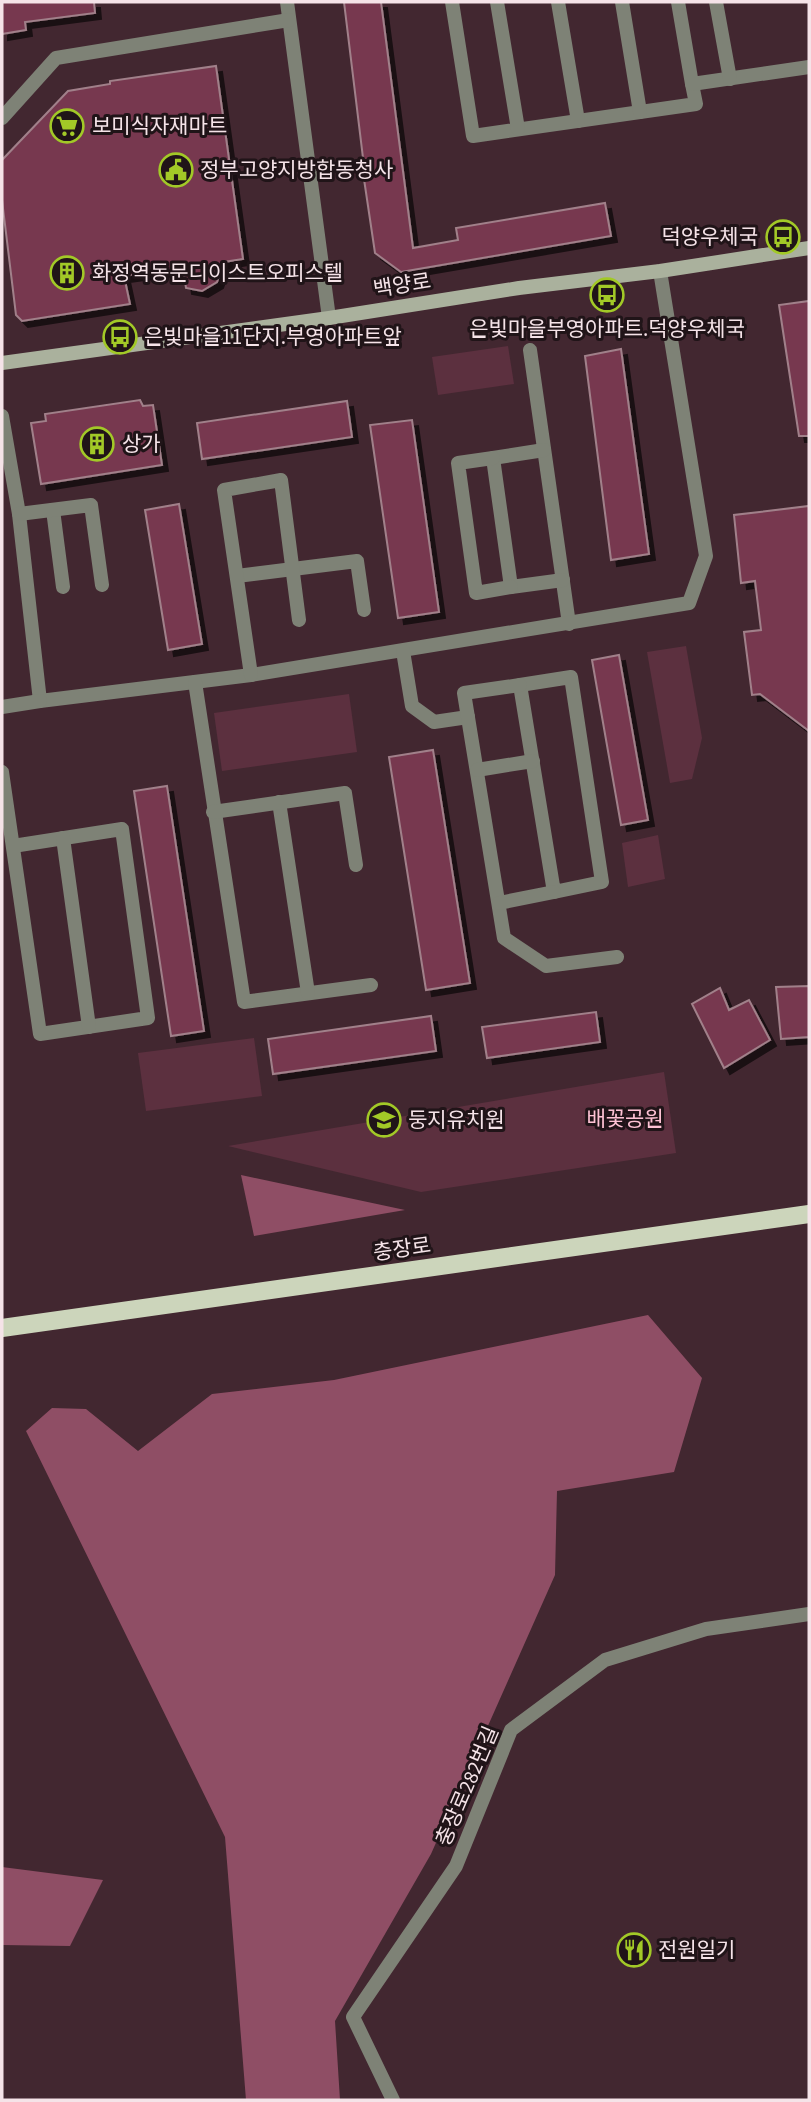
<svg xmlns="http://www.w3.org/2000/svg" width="811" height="2102" viewBox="0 0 811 2102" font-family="'Source Sans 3','Noto Sans KR',sans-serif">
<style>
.green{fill:#5c303f}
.forest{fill:#8f4e65}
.building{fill:#77394f;stroke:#a1808a;stroke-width:2;filter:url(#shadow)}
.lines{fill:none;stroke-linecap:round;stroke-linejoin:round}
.lane{stroke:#7e8276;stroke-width:14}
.street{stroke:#7e8276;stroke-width:14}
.secondary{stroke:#aab19d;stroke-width:14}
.primary{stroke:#ccd5bb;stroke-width:18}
.labels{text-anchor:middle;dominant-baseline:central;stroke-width:6;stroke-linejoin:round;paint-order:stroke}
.poi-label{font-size:21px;fill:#f5e3e8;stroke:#201418;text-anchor:start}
.street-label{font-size:21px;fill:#f5e3e8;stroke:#201418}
.park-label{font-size:21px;fill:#fec2d4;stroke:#201418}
</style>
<defs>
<filter id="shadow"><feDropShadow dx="6" dy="6" stdDeviation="0" flood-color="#0009"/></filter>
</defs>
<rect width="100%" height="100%" fill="#422730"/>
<!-- green -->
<g class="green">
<path d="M508 346 514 384 438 395 432 357Z"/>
<path d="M686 646 702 738 692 779 670 783 647 652Z"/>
<path d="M349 694 357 752 222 771 214 713Z"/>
<path d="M658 835 665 879 628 887 622 843Z"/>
<path d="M254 1038 262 1096 146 1111 138 1053Z"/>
<path d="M664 1072 676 1153 421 1192 228 1146Z"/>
</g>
<!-- forest -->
<g class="forest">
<path d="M241 1175 405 1210 254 1236Z"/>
<path d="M648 1315 702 1378 674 1472 557 1491 555 1575 431 1854 335 2021 340 2100H246L225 1837 26 1431 52 1408 86 1409 138 1451 212 1394 334 1380Z"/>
<path d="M2 1867 103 1880 70 1946 2 1945Z"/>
</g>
<!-- building -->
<g class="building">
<path d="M2 2H94L95 13 25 22 26 30 2 34Z"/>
<path d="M344 2H381L413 248 458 240 456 228 605 203 611 236 401 272 375 253 361 159 363 158Z"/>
<path d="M216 66 243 259 224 262 217 282 202 291 186 288 183 268 124 276 130 304 22 321 16 315 2 200V160L68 91 110 84V81Z"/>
<path d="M809 301V436H799L779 305Z"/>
<path d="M621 349 649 554 611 560 585 356Z"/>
<path d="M140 400 143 406 153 405 162 465 41 484 31 423 46 421 45 414Z"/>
<path d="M347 401 352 437 202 459 197 423Z"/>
<path d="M412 420 439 612 398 618 370 425Z"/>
<path d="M179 504 202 644 168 650 145 510Z"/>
<path d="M809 506V731L760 694 752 695 744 632 761 630 755 581 741 583 734 515Z"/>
<path d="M619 655 648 820 621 825 592 660Z"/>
<path d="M433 750 470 983 426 990 389 757Z"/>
<path d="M167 786 204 1031 171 1036 134 791Z"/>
<path d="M809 986V1037L781 1039 776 987Z"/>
<path d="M720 988 729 1010 749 1000 770 1040 724 1068 692 1004Z"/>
<path d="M596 1012 600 1042 487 1058 482 1027Z"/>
<path d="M431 1016 436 1051 273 1074 268 1039Z"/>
</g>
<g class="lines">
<!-- lane -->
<g class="lane">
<path d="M452 2 473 136 696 104 692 84"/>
<path d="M497 2 518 129"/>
<path d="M558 2 578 121"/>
<path d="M622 2 640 112"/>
<path d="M678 2 692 84 809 67"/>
<path d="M716 2 730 79"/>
<path d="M530 350 569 624"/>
<path d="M2 416 19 514 40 701 251 675 689 603 706 556 660 271"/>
<path d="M544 450 493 458 511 587 563 580"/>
<path d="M493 458 458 463 476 593 511 587"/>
<path d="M53 510 63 587"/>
<path d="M19 514 91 505 102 585"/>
<path d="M237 576 357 561 364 610"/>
<path d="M403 651 412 706 434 722 468 717"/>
<path d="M251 675 224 490 281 480 299 620"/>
<path d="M571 677 602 882 554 892 520 685Z"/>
<path d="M195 682 244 1002 371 985"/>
<path d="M520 685 464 693 504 938 546 966 617 957"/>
<path d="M2 707 40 701"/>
<path d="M477 770 533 761"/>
<path d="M2 772 40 1034 148 1018 122 829 13 846"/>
<path d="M279 802 308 993"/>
<path d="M213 812 345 793 356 865"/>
<path d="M63 838 89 1027"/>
<path d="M499 903 554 892"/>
</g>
<!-- street -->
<g class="street">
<path d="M287 2 329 318"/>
<path d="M2 118 56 58 289 20"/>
<path d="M393 2100 353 2017 456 1866 511 1730 605 1660 706 1629 809 1614"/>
</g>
<!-- secondary -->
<path class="secondary" d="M2 363 329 318 519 288 660 271 809 248"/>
<!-- primary -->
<path class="primary" d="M2 1328 809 1214"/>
</g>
<!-- icons -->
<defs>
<symbol id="supermarket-ring" viewBox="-11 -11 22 22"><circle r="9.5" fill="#201418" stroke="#a2c927" stroke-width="1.5"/><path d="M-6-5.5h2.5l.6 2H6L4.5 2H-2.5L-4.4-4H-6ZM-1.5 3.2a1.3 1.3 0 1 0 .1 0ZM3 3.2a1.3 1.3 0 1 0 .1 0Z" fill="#a2c927"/></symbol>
<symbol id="civic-ring" viewBox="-11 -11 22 22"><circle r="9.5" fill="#201418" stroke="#a2c927" stroke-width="1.5"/><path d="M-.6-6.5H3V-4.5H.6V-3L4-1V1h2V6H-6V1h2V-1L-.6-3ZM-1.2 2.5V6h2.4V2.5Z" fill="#a2c927"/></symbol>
<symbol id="bus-ring" viewBox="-11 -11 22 22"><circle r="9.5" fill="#201418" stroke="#a2c927" stroke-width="1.5"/><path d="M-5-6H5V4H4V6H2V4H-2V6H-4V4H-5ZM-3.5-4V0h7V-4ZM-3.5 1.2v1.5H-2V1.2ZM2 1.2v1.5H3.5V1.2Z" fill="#a2c927"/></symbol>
<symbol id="building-ring" viewBox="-11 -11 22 22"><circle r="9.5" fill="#201418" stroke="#a2c927" stroke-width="1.5"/><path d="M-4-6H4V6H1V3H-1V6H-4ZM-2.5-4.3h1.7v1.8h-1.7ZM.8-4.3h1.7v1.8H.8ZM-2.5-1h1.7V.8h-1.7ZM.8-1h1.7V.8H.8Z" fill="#a2c927"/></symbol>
<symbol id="school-ring" viewBox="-11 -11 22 22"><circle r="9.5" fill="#201418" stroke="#a2c927" stroke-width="1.5"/><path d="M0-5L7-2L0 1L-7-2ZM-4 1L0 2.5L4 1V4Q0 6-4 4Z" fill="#a2c927"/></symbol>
<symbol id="restaurant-ring" viewBox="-11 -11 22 22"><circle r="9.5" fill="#201418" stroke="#a2c927" stroke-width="1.5"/><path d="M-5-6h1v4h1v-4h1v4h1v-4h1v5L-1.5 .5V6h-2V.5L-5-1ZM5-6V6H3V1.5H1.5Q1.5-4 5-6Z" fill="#a2c927"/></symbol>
</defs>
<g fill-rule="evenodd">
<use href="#supermarket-ring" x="48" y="107" width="38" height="38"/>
<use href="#civic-ring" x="157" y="151" width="38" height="38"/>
<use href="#bus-ring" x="764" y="218" width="38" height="38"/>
<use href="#building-ring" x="48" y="254" width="38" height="38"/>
<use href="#bus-ring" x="588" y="276" width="38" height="38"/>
<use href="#bus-ring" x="101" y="318" width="38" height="38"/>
<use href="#building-ring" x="78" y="425" width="38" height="38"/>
<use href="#school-ring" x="365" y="1101" width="38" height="38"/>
<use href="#restaurant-ring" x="615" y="1931" width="38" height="38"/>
</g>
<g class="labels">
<!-- poi labels -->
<g class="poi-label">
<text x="92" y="126">보미식자재마트</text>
<text x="200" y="170">정부고양지방합동청사</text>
<text x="758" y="237" text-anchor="end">덕양우체국</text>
<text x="92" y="273">화정역동문디이스트오피스텔</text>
<text x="607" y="329" text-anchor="middle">은빛마을부영아파트.덕양우체국</text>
<text x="144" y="337">은빛마을11단지.부영아파트앞</text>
<text x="122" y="444">상가</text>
<text x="408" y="1120">둥지유치원</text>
<text x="658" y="1950">전원일기</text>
</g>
<!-- street labels -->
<g class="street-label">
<text transform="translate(402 285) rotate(-9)">백양로</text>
<text transform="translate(402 1249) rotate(-8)">충장로</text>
<text transform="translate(467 1786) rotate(-67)">충장로282번길</text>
</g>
<!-- park labels -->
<g class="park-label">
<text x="625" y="1119">배꽃공원</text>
</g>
</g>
<!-- border -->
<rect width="811" height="2102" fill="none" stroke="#f5e3e8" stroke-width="7"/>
</svg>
